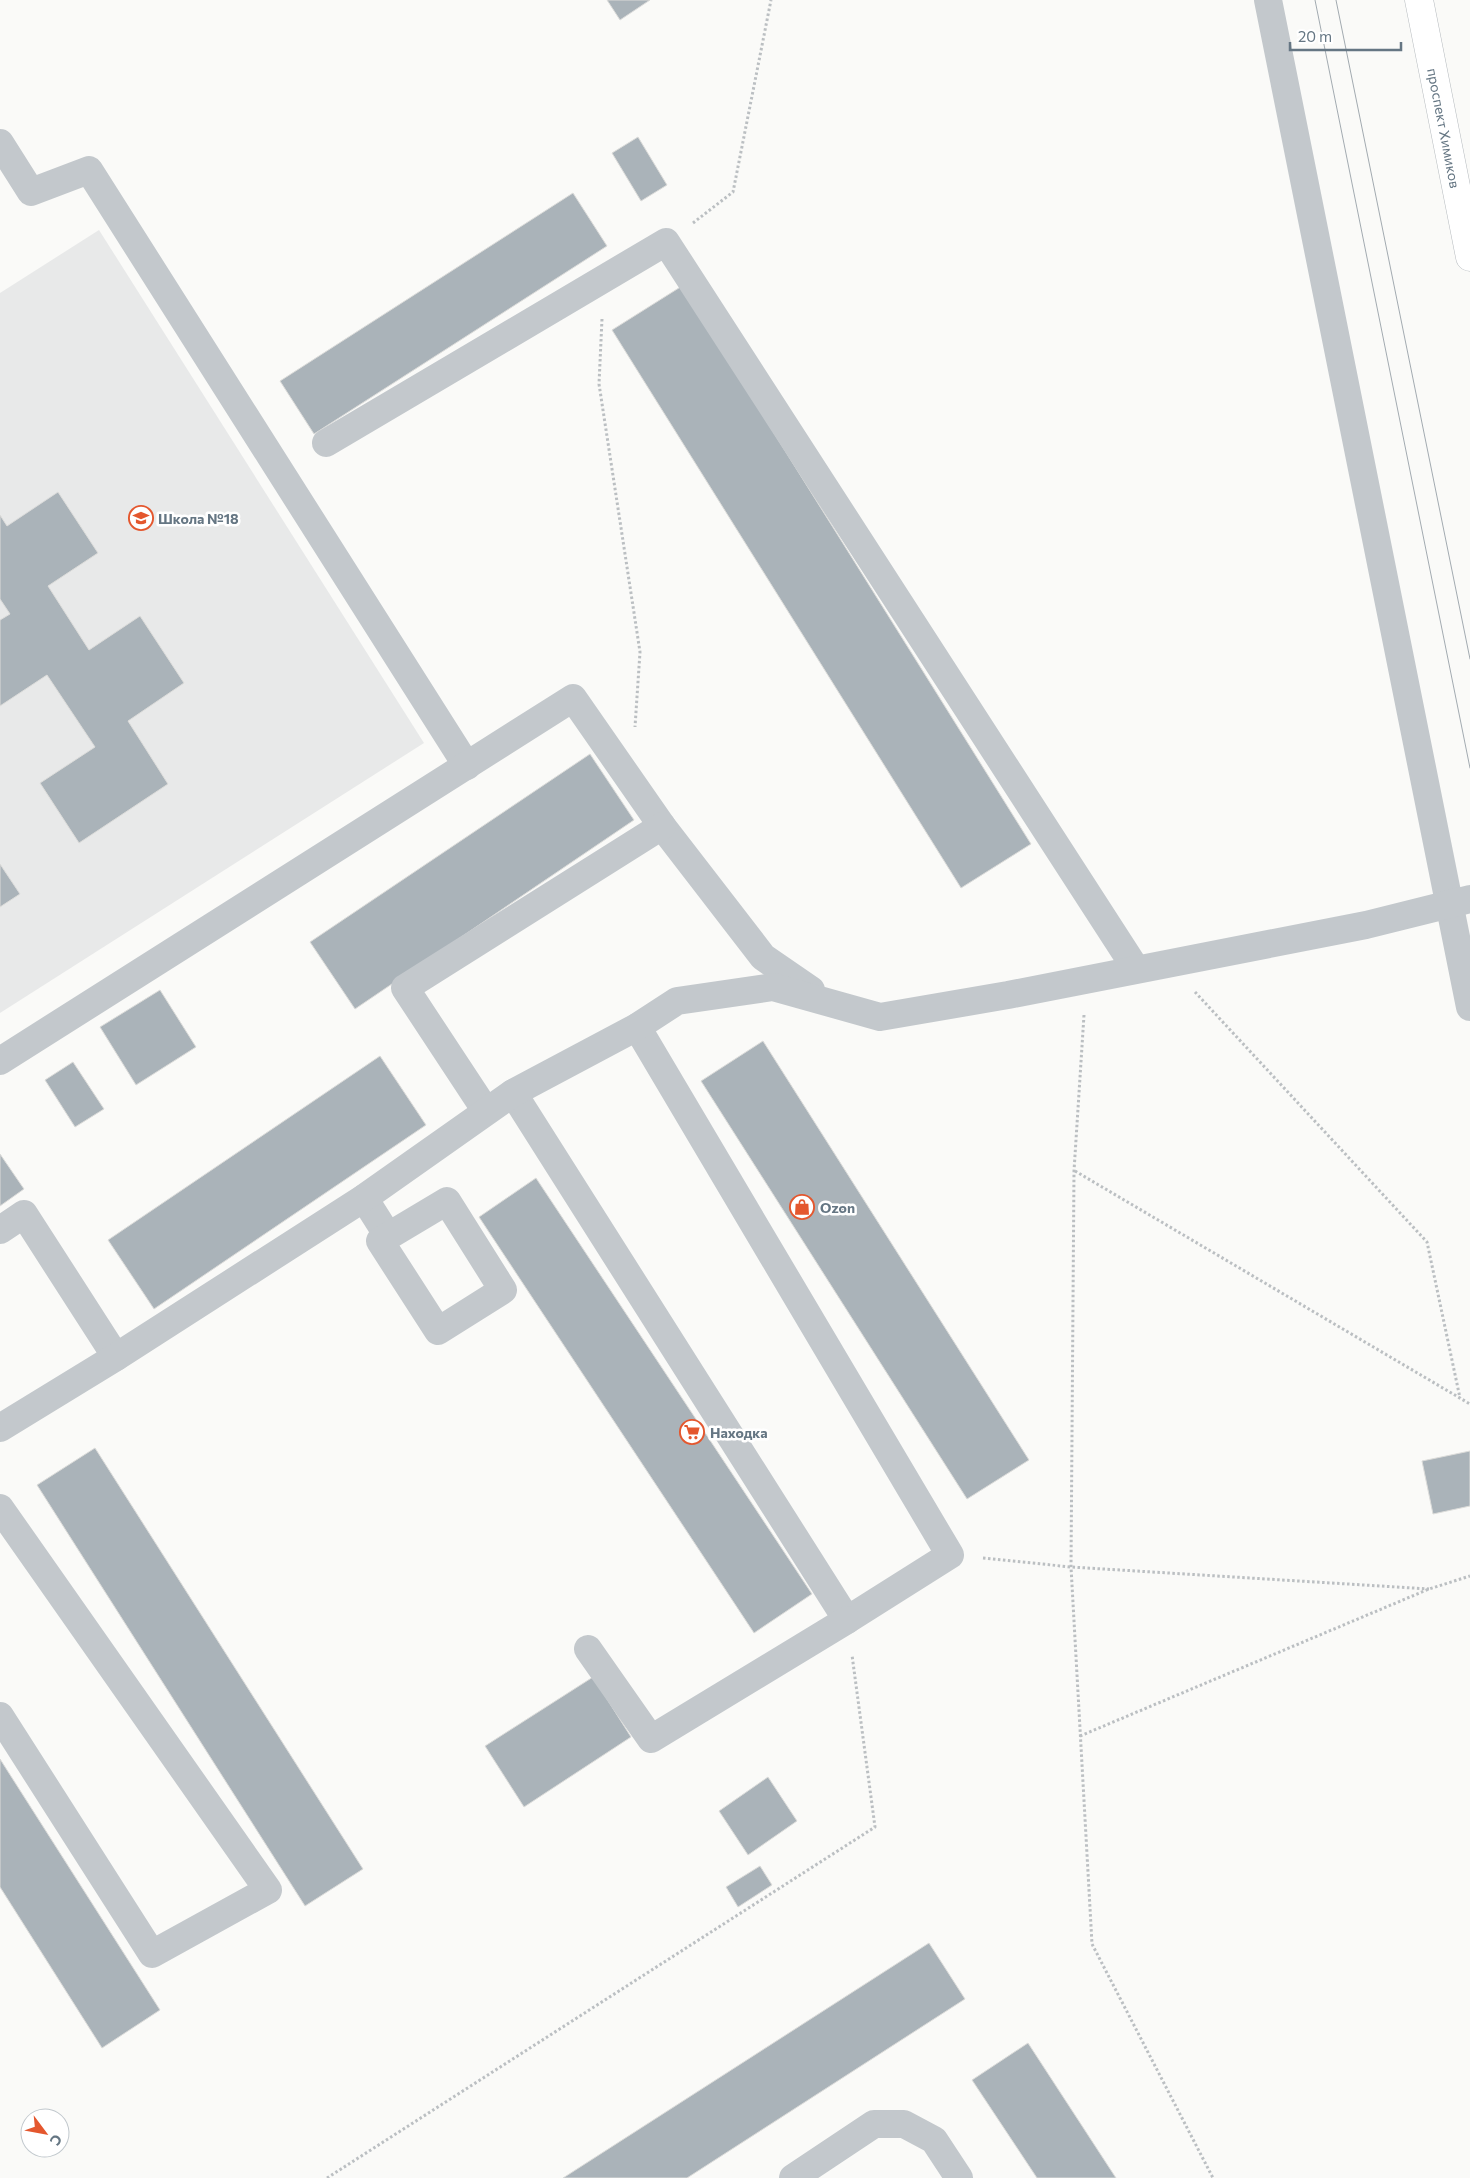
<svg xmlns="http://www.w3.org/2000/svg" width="1470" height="2178" viewBox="0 0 1470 2178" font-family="Commissioner,sans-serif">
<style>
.built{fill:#e8e9e9}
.building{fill:#aab3b9;stroke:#dcdcda}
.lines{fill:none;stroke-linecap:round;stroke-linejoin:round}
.major-casing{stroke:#b5babe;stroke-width:29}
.path{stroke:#bbbfc2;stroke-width:3;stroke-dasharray:2.5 2.5;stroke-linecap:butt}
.minor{stroke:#c3c8cc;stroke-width:28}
.major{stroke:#fff;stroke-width:28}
.tram{stroke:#a2aab0;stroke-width:1}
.labels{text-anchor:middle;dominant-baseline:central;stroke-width:5;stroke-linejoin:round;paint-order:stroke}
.street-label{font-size:14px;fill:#657683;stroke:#fff}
.poi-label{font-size:14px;font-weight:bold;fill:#657683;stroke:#fff;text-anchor:start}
</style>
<rect width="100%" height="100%" fill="#fafaf8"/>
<!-- built -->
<path class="built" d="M99 230 424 743 0 1013V293Z"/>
<!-- building -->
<g class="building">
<path d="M607 0H650L620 20Z"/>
<path d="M638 137 667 185 641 201 612 153Z"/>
<path d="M573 193 607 246 314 434 280 381Z"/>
<path d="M682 286 1031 844 961 888 612 330Z"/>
<path d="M58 492 98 553 48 586 89 650 140 616 184 683 128 721 168 784 79 843 40 783 95 747 47 675 0 706V620L10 614 0 599V515L7 526Z"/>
<path d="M590 754 634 820 355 1009 310 942Z"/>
<path d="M0 864 20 894 0 907Z"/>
<path d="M160 990 196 1047 136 1085 100 1027Z"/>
<path d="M763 1041 1029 1460 967 1499 701 1081Z"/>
<path d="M380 1056 426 1125 154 1309 108 1240Z"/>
<path d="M73 1062 104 1109 75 1127 45 1080Z"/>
<path d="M0 1154 24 1189 0 1206Z"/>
<path d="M536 1178 812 1594 754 1633 479 1217Z"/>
<path d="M95 1448 363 1869 305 1906 37 1485Z"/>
<path d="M1470 1451V1506L1433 1514 1422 1461Z"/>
<path d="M593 1677 631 1737 524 1807 485 1746Z"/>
<path d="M0 1759 160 2010 102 2048 0 1887Z"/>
<path d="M768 1777 797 1821 748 1855 719 1811Z"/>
<path d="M760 1866 772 1885 738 1907 726 1887Z"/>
<path d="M929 1943 965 1999 687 2178H563Z"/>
<path d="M1028 2043 1116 2178H1037L972 2080Z"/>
</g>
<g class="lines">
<defs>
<path id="major" d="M1419 0 1470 257"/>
</defs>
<!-- major casing -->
<use href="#major" class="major-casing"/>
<!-- path -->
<g class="path">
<path d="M693 223 733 192 771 0"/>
<path d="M602 319 599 384 640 652 635 727"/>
<path d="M1195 992 1427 1242 1460 1398"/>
<path d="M1084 1015 1074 1171 1071 1567 1092 1944 1213 2178"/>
<path d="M1075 1171 1470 1404"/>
<path d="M983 1558 1071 1567 1429 1589"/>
<path d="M1080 1736 1429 1589 1470 1576"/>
<path d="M327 2178 875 1827 852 1655"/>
</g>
<!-- minor -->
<g class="minor">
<path d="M1268 0 1470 1007"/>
<path d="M0 143 31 192 89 170 467 766"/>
<path d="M326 443 666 242 1136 969"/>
<path d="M0 1061 573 698 662 826 763 957 811 990"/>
<path d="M513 1093 847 1620 950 1555 637 1027"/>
<path d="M486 1111 405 988 662 826"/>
<path d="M364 1198 388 1236"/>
<path d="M447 1201 503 1290 438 1331 380 1241Z"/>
<path d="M0 1230 24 1214 116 1357"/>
<path d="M0 1428 116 1357 364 1198 513 1093 637 1027 677 1001 773 987 880 1017 1008 995 1366 925 1470 899"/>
<path d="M0 1508 268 1890 152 1954 0 1716"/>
<path d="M588 1649 651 1739 847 1620"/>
<path d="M793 2178 874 2124H904L934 2140 959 2178"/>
</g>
<!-- major -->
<use href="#major" class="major"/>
<!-- tram -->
<g class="tram">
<path d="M1315 0 1470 768"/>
<path d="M1336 0 1470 659"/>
</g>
</g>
<!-- icons -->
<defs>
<symbol id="school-ring" viewBox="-11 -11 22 22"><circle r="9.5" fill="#fff" stroke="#e4572e" stroke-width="1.5"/><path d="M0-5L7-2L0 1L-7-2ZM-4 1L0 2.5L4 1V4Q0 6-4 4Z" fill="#e4572e"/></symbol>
<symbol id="shop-ring" viewBox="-11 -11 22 22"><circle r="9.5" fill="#fff" stroke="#e4572e" stroke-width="1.5"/><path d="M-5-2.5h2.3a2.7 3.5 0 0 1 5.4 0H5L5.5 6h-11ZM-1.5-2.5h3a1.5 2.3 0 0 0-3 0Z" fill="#e4572e"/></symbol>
<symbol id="supermarket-ring" viewBox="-11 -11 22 22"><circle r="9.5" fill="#fff" stroke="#e4572e" stroke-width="1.5"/><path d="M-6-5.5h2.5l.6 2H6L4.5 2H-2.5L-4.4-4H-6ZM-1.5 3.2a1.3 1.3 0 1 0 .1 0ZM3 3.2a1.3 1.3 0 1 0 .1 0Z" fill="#e4572e"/></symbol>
</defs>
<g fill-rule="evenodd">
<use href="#school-ring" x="127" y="504" width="28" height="28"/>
<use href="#shop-ring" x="788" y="1193" width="28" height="28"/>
<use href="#supermarket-ring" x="678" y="1418" width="28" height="28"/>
</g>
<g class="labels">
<!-- street labels -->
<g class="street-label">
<text transform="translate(1444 128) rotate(79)">проспект Химиков</text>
</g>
<!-- poi labels -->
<g class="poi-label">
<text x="158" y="518">Школа №18</text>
<text x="820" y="1207">Ozon</text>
<text x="710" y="1432">Находка</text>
</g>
</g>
<!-- north arrow -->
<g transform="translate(45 2133) rotate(122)"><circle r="24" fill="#ffffff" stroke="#c1c8cd"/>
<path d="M0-4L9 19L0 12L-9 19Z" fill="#e4572e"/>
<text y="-8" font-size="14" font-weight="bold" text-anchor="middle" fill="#657683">С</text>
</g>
<!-- scale -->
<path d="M1290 42v8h111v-8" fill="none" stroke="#657683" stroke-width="2.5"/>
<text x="1298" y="42" font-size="15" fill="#657683" stroke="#ffffff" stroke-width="4" paint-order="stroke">20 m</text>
</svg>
